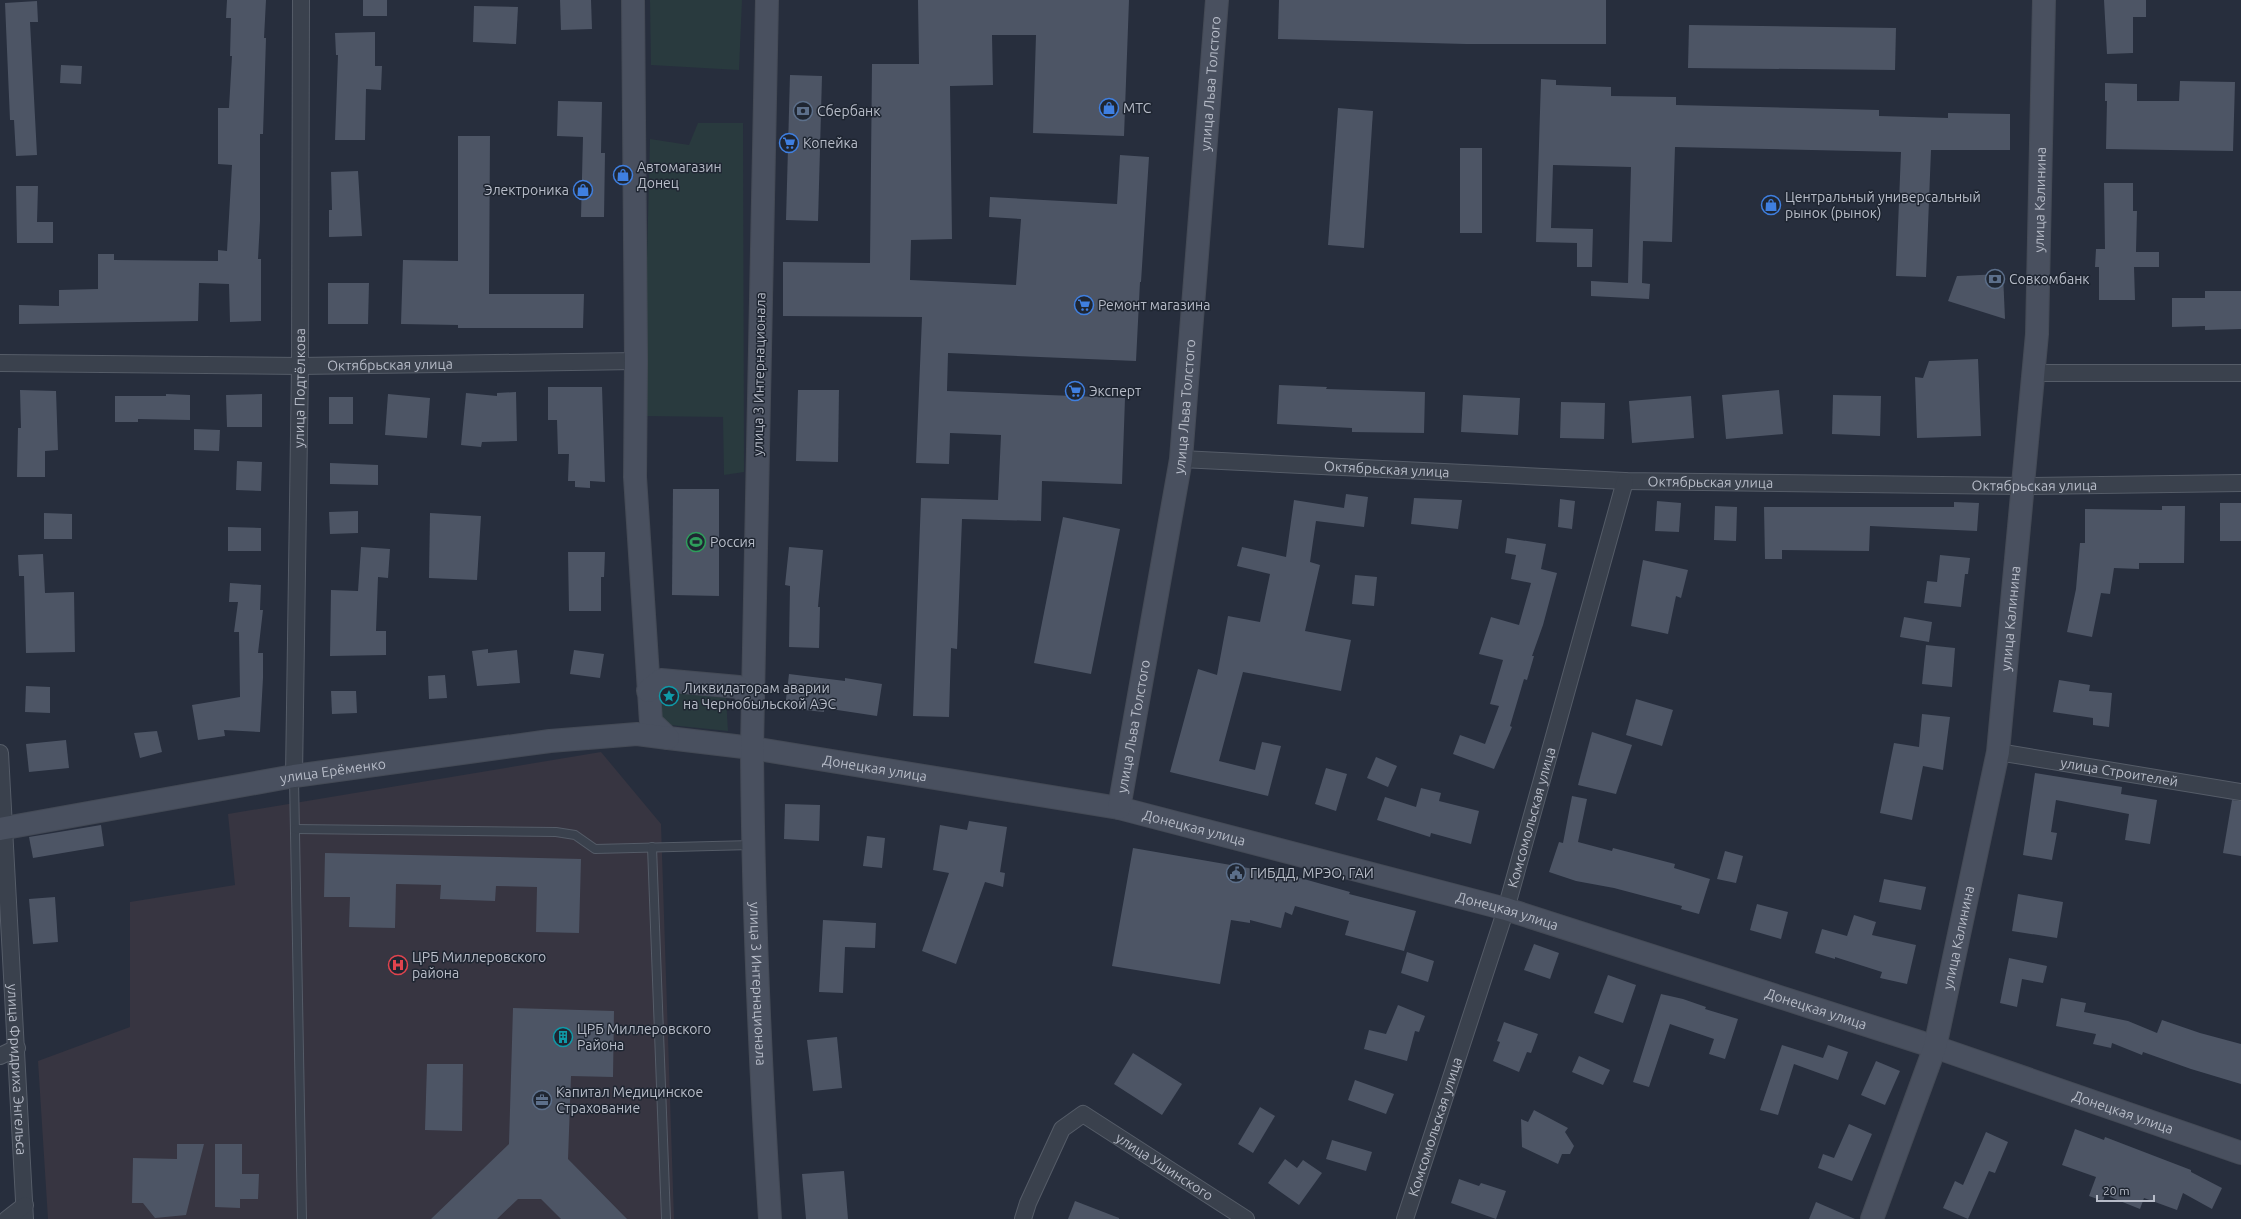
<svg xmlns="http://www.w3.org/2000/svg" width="2241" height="1219" viewBox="0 0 2241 1219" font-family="Ubuntu,sans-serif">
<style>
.medical{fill:#373541}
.green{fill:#293a3e}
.building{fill:#4d5565}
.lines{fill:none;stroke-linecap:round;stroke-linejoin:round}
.lane-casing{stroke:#555c68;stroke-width:10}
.street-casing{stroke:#555c68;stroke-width:18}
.secondary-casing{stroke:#444a56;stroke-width:24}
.lane{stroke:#3a414d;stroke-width:8}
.street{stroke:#3a414d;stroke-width:16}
.secondary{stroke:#49505f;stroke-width:22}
.labels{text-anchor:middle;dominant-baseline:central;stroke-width:3;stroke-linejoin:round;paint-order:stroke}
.street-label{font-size:14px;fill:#b7bcc8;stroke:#1f2632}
.poi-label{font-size:14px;fill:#b7bcc8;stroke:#1f2632;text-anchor:start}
</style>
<rect width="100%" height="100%" fill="#272e3d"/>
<!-- medical -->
<path class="medical" d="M601 752 661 824 674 1219H48L38 1061 130 1027V902L235 885 228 814Z"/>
<!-- green -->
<g class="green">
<path d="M650 0H742L739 70 651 65Z"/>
<path d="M698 123H743L744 472 724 475 723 417 643 416 650 139 689 145Z"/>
<path d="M659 691 726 698 728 731 660 724Z"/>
</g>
<!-- building -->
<g class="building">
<path d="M227 0H266L264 38H266L263 134H260V221L258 259H261V321L230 322 229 284 199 283 198 321 19 324V305L59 306V290L98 289V254H114V260L218 261V250L227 251 232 165 218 164V108H229L232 56H230L231 18H226Z"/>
<rect x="363" y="0" width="24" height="16"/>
<path d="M560 0H591L592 29 561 30Z"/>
<path d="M918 0H1129L1124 136 1033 133 1036 35H992L993 85 950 86 952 239 911 240 910 280 1016 285 1021 219 989 217 990 197 1117 204 1120 155 1149 157 1141 282H1140L1136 361 948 353 947 391 1125 398 1122 484 1042 481 1041 521 962 519 957 649 951 648 949 717 913 716 921 498 998 500 1001 435 950 433 949 464 916 463 922 317 783 316V262L870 263 872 64H919Z"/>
<path d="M1279 0H1606V44H1466L1278 39Z"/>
<path d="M2104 0H2146V17H2133V53L2107 54Z"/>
<path d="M37 1 38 22H30L37 155 16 156 14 120H10L5 3Z"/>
<path d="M474 6 518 7 516 44 473 42Z"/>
<path d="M1689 25 1896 28 1895 70 1688 68Z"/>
<path d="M375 32V66H382L381 90 366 89 365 140H335L338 55H336L335 33Z"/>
<path d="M61 65 82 66 81 84 60 83Z"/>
<path d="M790 75 822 76 818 221 786 220Z"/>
<path d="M1541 79 1556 80V85L1611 87V96L1676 97V105L1879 110V116L1948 118V113L2010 114V150H1931L1926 277 1896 276 1901 152 1675 147 1672 242 1643 241 1642 283 1650 284 1649 299 1591 296V281L1628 283 1631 167 1553 165 1551 228 1593 229 1592 267H1577V243L1536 242Z"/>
<path d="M2180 81 2235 82 2233 151 2106 149 2107 101H2105V83L2137 84V101H2179Z"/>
<path d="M558 101 602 102 601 153H605L604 217H581L583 137 557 136Z"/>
<path d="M1338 108 1373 111 1364 248 1328 245Z"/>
<path d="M458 136H490L489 294H584L583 328H458V325L401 324 403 260 458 261Z"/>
<rect x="1460" y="148" width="22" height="85"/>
<path d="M358 171 362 236 329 237V210H332L331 172Z"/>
<path d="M2104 183H2133V211H2137L2136 252H2159V267H2134L2135 300H2099V267H2095L2096 249H2105Z"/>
<path d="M16 186H38L37 222H53V243H17Z"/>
<path d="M2003 274 2005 319 1948 301 1957 276Z"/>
<path d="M328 283H369L368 324H328Z"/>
<path d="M2205 291H2241V329L2205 330V326L2172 327V298H2205Z"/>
<path d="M1978 359 1981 436 1917 438 1915 377 1923 378 1929 361Z"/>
<path d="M1279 385 1327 387 1326 389 1425 392 1424 433 1352 432V428L1277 424Z"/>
<path d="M548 387H602L605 482 590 481V488L575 487V481H568L569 454H558L557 420H548Z"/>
<path d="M20 390 56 391 58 450 45 451V477H17L18 428H21Z"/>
<path d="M798 390H839L838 462 796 461Z"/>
<path d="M1779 390 1783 434 1726 439 1722 395Z"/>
<path d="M516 392 517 441 482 442 481 447 461 445 466 393 497 396V393Z"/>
<path d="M166 394 190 395V420L138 419V422H115V396H166Z"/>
<path d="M262 394V427H227L226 395Z"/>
<path d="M388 394 430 398 427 438 385 435Z"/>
<path d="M1463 395 1520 398 1518 435 1461 432Z"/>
<path d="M1833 395 1881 396 1880 436 1832 434Z"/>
<path d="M1691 396 1694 438 1632 443 1629 401Z"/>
<rect x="329" y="397" width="24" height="27"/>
<path d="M1561 402 1605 403 1604 439 1560 438Z"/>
<path d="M194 429 220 430 219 451 194 450Z"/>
<path d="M237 461 262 462 261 491 236 490Z"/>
<path d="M330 463 378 465V485L330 484Z"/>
<path d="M673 489H719V596L672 595Z"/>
<path d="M1346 494 1368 497 1364 527 1316 521 1310 562 1320 565 1305 631 1351 640 1341 691 1243 672 1219 761 1255 770 1262 742 1281 746 1268 796 1170 772 1198 669 1217 675 1228 616 1260 622 1270 574 1237 566 1242 547 1286 557 1294 500 1344 508Z"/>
<path d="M1414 498 1462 500 1458 529 1411 524Z"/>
<path d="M1560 499 1575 501 1572 529 1558 527Z"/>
<path d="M1657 501 1681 503 1679 532 1655 531Z"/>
<path d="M1954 502 1979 503 1977 531 1870 526 1869 551 1782 550V559H1765L1764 507H1954Z"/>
<rect x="2220" y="503" width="21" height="38"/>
<path d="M1715 506 1737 507 1736 541 1714 540Z"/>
<path d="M2162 506H2185L2184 563H2139V569L2114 568 2110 594 2101 593 2092 637 2067 632 2076 589 2080 543H2085V509L2162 510Z"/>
<path d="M358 511V533L330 534 329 512Z"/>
<path d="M44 513 72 514V539H44Z"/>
<path d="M430 513 481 516 477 580 429 578Z"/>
<path d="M1063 517 1120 529 1091 674 1034 663Z"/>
<path d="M228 527 261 528V551H228Z"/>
<path d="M1507 538 1546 544 1541 569 1557 573 1543 625 1532 656H1534L1527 680 1524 679 1510 726 1512 727 1494 769 1453 754 1460 735 1485 744 1499 706 1490 704 1503 660 1479 654 1491 617 1519 625 1531 583 1511 579 1516 555 1505 553Z"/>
<path d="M361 547 390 549 388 578 378 577 376 631H386V655L330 656 331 590 358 591Z"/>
<path d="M789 547 823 550 818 607H820L819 648 789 647 790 586 785 585Z"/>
<path d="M568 552H605L604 577H601V611H569Z"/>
<path d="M43 554 45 593 74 592 75 652 26 653 24 576H19L18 555Z"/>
<path d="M1940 555 1970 558 1968 574H1965L1961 607 1924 603 1927 581 1937 582Z"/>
<path d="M1643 560 1688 570 1681 598 1676 596 1668 634 1631 626Z"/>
<path d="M1355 575 1377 577 1374 606 1352 604Z"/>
<path d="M230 583 261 585 260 610H263L258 653H263V678L260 732 224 730 225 736 198 740 192 705 240 697 239 632H234L238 602H229Z"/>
<path d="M1904 617 1932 622 1929 642 1900 637Z"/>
<path d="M1926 645 1955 648 1952 687 1922 684Z"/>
<path d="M488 649V653L517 650 520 683 477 686 472 651Z"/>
<path d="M574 650 604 654 600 678 570 674Z"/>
<path d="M789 674 845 681V678L882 684 877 716 824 708V712L785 708Z"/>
<path d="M445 675 447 698 429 699 428 676Z"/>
<path d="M2059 680 2090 685 2089 691 2112 693 2109 727 2093 725V718L2053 712Z"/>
<path d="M26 686 50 687V713L25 712Z"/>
<path d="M331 691H356L357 713 332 714Z"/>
<path d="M1636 699 1673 710 1662 746 1626 735Z"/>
<path d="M1922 714 1950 717 1943 770 1923 766 1912 820 1880 813 1894 743 1919 747Z"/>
<path d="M157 731 162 752 140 758 134 733Z"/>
<path d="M1592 732 1632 745 1616 794 1578 785Z"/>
<path d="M66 740 69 768 29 772 26 744Z"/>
<path d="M1376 757 1397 766 1388 787 1367 778Z"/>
<path d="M1326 768 1347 774 1336 811 1315 804Z"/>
<path d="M2035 773 2122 787 2121 794 2157 800 2150 844 2125 840 2129 814 2056 800 2051 832 2057 833 2052 860 2023 855Z"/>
<path d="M1421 788 1441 793 1439 801 1479 811 1471 844 1431 833 1430 837 1377 820 1385 797 1416 807Z"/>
<path d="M1572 796 1587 799 1578 842 1612 851 1613 848 1675 864 1674 868 1710 879 1699 914 1681 909 1682 906 1614 888 1576 881 1549 872 1559 842 1563 843Z"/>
<path d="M2232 800 2241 801V856L2223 853Z"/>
<path d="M785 804 820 805 819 841 784 839Z"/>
<path d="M969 821 1007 827 1000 872 1005 873 1003 887 985 882 956 964 922 951 949 873 933 870 940 825 967 830Z"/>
<path d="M101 825 104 846 33 858 29 837Z"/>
<path d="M867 836 885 838 882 868 863 866Z"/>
<path d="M1133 848 1271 872 1272 870 1350 892 1349 894 1416 911 1404 951 1345 935 1349 921 1295 906 1292 915 1285 912 1281 928 1250 920V923L1231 920 1220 984 1112 966Z"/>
<path d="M1725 851 1743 856 1736 883 1717 879Z"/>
<path d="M325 853 581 859 579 933 536 932 537 887 496 886 495 901 440 899 441 885 396 884 395 928 349 927 350 897H324Z"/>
<path d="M1884 879 1926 887 1921 910 1879 902Z"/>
<path d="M2018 894 2063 902 2057 938 2012 931Z"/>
<path d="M55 897 58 942 33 944 29 899Z"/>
<path d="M1757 904 1788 912 1781 939 1750 930Z"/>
<path d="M1854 915 1876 922 1872 935 1916 945 1907 984 1880 978 1882 972 1835 957V959L1815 953 1822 929 1847 936Z"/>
<path d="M823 920 876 923 875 948 845 947 843 993 819 992Z"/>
<path d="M1534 944 1559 953 1550 979 1524 970Z"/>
<path d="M1407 952 1434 961 1428 982 1401 973Z"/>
<path d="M2009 958 2047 966 2043 983 2022 979 2017 1007 2000 1003Z"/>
<path d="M1608 975 1636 985 1623 1023 1594 1013Z"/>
<path d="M1661 994 1683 999 1706 1007 1705 1009 1738 1019 1725 1059 1709 1054 1714 1039 1670 1024 1649 1087 1633 1082Z"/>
<path d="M2061 998 2086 1003 2084 1012 2128 1021 2157 1033 2162 1020 2200 1033 2241 1044V1084L2191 1069 2143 1052 2142 1055 2112 1043 2111 1048 2093 1044 2096 1034 2056 1026Z"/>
<path d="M1398 1005 1425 1016 1419 1032 1415 1031 1407 1061 1364 1049 1369 1030 1386 1034Z"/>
<path d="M513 1008 614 1011 613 1077 571 1076 568 1159 627 1219H561L541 1199H518L497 1219H431L509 1144Z"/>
<path d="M1504 1022 1538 1034 1531 1053 1527 1052 1519 1072 1493 1061 1500 1042 1497 1041Z"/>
<path d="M837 1037 842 1088 813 1091 807 1040Z"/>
<path d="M1782 1045 1823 1058 1828 1045 1848 1052 1838 1080 1794 1064 1778 1115 1760 1110Z"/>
<path d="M1133 1053 1182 1084 1162 1115 1114 1084Z"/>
<path d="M1579 1056 1610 1070 1603 1085 1572 1072Z"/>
<path d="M1876 1061 1900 1071 1885 1105 1861 1095Z"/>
<path d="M427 1064H463L462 1131 425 1130Z"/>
<path d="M1355 1080 1394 1094 1386 1114 1348 1100Z"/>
<path d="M1260 1107 1275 1116 1253 1153 1238 1144Z"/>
<path d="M1534 1110 1568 1128 1565 1132 1574 1146 1570 1154H1562L1558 1164 1522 1147 1521 1119 1528 1122Z"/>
<path d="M1849 1124 1872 1134 1852 1181 1818 1168 1823 1154 1834 1158Z"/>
<path d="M2075 1129 2104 1140 2105 1137 2191 1170V1172L2222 1188 2212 1209 2183 1193 2177 1210 2144 1198 2140 1209 2105 1195 2103 1201 2089 1196 2096 1177 2062 1165Z"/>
<path d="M1986 1132 2008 1142 1995 1173 1989 1171 1968 1219 1943 1208 1955 1181 1963 1185Z"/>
<path d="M1332 1140 1372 1152 1366 1171 1326 1159Z"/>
<path d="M177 1144H204L186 1215 155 1218 143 1203H132L133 1158 177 1159Z"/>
<path d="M215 1144H242V1174H259L258 1199H240V1208L215 1207Z"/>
<path d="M1285 1159 1297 1168 1303 1160 1322 1173 1299 1205 1268 1183Z"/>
<path d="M844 1171 848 1219H806L802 1174Z"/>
<path d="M1459 1179 1479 1186 1481 1183 1506 1191 1496 1219 1451 1203Z"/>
<path d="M1075 1201 1119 1218V1219H1068Z"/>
<path d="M1816 1202 1855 1219H1809Z"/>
</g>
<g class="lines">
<defs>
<g id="lane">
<path d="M294 778 302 1219"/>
<path d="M295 829 556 832 575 835 595 849 752 845"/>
<path d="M652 847 666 1219"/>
</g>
<g id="street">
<path id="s1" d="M0 363 300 366 636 361"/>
<path d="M2033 373H2241"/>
<path id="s2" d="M1181 459 1625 481 2023 486 2241 483"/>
<path id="s3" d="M1998 752 2241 792"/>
<path id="s4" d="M0 753 25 1219"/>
<path id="s5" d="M294 776 300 366 301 0"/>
<path d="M0 1056 17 1048"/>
<path d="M7 1219 25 1205"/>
<path id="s6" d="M1023 1219 1028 1203 1062 1129 1083 1114 1246 1219"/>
<path id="s7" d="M1405 1219 1506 909 1625 481"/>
</g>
<g id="secondary">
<path id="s8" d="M633 0 636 361 635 477 651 722 668 738 752 748 1119 808 1506 909 1935 1047 2241 1153"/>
<path id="s9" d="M767 0 752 748C753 905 760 1062 770 1219"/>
<path d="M648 691 661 680 739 687 752 699"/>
<path id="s10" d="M1119 808 1181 459 1217 0"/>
<path id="s11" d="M0 829 294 776 550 741 637 734 668 738"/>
<path id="s12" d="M1872 1219 1935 1047 1998 752 2037 334 2044 0"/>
</g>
</defs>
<!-- lane casing -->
<use href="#lane" class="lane-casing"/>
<!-- street casing -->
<use href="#street" class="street-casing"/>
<!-- secondary casing -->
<use href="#secondary" class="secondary-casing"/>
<!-- lane -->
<use href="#lane" class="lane"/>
<!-- street -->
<use href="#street" class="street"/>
<!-- secondary -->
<use href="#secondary" class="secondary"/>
</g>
<!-- icons -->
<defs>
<symbol id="shop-ring" viewBox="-11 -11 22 22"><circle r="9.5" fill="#1f2632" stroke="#3f7fe0" stroke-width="1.5"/><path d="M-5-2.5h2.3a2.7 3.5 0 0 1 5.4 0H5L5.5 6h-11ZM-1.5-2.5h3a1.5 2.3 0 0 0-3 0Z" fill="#3f7fe0"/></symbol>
<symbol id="bank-ring" viewBox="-11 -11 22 22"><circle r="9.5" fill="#1f2632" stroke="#5c6f8a" stroke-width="1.5"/><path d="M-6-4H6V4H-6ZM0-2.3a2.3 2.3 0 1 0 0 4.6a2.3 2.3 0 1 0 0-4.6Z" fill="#5c6f8a"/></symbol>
<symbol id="supermarket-ring" viewBox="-11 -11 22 22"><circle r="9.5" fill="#1f2632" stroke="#3f7fe0" stroke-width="1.5"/><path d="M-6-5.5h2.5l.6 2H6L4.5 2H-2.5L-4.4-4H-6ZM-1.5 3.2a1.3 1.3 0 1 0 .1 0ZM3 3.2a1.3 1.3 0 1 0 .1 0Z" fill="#3f7fe0"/></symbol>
<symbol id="stadium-ring" viewBox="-11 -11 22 22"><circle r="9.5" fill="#1f2632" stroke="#2e9e5b" stroke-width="1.5"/><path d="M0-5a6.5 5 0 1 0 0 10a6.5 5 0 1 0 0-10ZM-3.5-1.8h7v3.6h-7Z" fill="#2e9e5b"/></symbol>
<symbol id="sight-ring" viewBox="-11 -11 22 22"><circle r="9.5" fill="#1f2632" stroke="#0f9aa8" stroke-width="1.5"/><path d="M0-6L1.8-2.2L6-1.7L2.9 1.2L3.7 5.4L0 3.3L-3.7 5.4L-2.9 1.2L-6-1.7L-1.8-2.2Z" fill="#0f9aa8"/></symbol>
<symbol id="civic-ring" viewBox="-11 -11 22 22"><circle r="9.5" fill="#1f2632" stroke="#5c6f8a" stroke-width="1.5"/><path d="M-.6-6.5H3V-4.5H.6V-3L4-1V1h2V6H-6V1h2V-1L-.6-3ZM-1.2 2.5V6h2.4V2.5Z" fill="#5c6f8a"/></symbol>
<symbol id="hospital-ring" viewBox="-11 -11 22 22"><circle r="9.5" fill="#1f2632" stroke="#e0444e" stroke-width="1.5"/><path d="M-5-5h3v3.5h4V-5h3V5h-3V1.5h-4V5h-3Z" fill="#e0444e"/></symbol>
<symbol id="building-ring" viewBox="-11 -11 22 22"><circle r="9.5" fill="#1f2632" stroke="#0f9aa8" stroke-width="1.5"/><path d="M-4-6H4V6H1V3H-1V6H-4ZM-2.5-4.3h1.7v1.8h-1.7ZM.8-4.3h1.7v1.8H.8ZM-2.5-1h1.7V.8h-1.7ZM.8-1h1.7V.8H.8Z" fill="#0f9aa8"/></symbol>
<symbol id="office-ring" viewBox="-11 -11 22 22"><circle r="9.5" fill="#1f2632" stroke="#5c6f8a" stroke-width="1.5"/><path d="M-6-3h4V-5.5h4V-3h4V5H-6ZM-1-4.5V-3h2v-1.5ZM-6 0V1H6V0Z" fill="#5c6f8a"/></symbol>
</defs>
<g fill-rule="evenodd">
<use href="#shop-ring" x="1098" y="97" width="22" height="22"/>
<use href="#bank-ring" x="792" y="100" width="22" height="22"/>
<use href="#supermarket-ring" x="778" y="132" width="22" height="22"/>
<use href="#shop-ring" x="612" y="164" width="22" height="22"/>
<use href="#shop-ring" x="572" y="179" width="22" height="22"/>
<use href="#shop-ring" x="1760" y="194" width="22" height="22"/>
<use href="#bank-ring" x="1984" y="268" width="22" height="22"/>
<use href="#supermarket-ring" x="1073" y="294" width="22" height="22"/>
<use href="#supermarket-ring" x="1064" y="380" width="22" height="22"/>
<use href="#stadium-ring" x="685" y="531" width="22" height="22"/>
<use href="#sight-ring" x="658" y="685" width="22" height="22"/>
<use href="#civic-ring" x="1225" y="862" width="22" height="22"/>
<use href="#hospital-ring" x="387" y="954" width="22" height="22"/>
<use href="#building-ring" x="552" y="1026" width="22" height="22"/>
<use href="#office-ring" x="531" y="1089" width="22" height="22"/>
</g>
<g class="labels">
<!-- street labels -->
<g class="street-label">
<text stroke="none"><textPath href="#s10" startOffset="731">улица Льва Толстого</textPath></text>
<text stroke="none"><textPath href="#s12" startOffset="1039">улица Калинина</textPath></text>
<text stroke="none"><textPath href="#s1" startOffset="390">Октябрьская улица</textPath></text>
<text transform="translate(759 374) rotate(-89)">улица 3 Интернационала</text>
<text stroke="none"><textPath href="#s5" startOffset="388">улица Подтёлкова</textPath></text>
<text stroke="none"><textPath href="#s10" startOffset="407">улица Льва Толстого</textPath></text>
<text stroke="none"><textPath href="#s2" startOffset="206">Октябрьская улица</textPath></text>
<text stroke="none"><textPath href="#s2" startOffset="530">Октябрьская улица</textPath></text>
<text stroke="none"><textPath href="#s2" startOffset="854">Октябрьская улица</textPath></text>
<text stroke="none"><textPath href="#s12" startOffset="619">улица Калинина</textPath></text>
<text stroke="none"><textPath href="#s10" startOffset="83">улица Льва Толстого</textPath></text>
<text stroke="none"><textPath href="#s8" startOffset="955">Донецкая улица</textPath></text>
<text stroke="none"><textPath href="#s11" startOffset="338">улица Ерёменко</textPath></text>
<text stroke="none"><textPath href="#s3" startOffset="123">улица Строителей</textPath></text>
<text stroke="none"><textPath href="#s7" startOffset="421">Комсомольская улица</textPath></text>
<text stroke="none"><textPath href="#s8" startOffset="1280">Донецкая улица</textPath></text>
<text stroke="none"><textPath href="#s8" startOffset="1604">Донецкая улица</textPath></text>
<text stroke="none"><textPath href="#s12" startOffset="295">улица Калинина</textPath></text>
<text stroke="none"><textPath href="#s9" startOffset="984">улица 3 Интернационала</textPath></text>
<text stroke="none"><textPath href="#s8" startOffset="1928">Донецкая улица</textPath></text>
<text stroke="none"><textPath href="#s4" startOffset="317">улица Фридриха Энгельса</textPath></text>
<text stroke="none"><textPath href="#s8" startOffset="2252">Донецкая улица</textPath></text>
<text stroke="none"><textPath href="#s7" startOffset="97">Комсомольская улица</textPath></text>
<text stroke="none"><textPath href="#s6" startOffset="221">улица Ушинского</textPath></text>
</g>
<!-- poi labels -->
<g class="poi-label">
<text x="1123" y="108">МТС</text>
<text x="817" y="111">Сбербанк</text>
<text x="803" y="143">Копейка</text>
<text x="637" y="167">Автомагазин<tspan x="637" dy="16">Донец</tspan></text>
<text x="569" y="190" text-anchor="end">Электроника</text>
<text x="1785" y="197">Центральный универсальный<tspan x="1785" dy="16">рынок (рынок)</tspan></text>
<text x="2009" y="279">Совкомбанк</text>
<text x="1098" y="305">Ремонт магазина</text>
<text x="1089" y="391">Эксперт</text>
<text x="710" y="542">Россия</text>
<text x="683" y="688">Ликвидаторам аварии<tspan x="683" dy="16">на Чернобыльской АЭС</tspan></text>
<text x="1250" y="873">ГИБДД, МРЭО, ГАИ</text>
<text x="412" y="957">ЦРБ Миллеровского<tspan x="412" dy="16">района</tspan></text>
<text x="577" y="1029">ЦРБ Миллеровского<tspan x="577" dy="16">Района</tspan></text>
<text x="556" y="1092">Капитал Медицинское<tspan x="556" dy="16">Страхование</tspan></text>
</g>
</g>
<!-- scale -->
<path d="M2097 1195v6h57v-6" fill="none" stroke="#b7bcc8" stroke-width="2"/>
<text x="2103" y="1195" font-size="12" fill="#b7bcc8" stroke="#1f2632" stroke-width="3" paint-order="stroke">20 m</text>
</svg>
